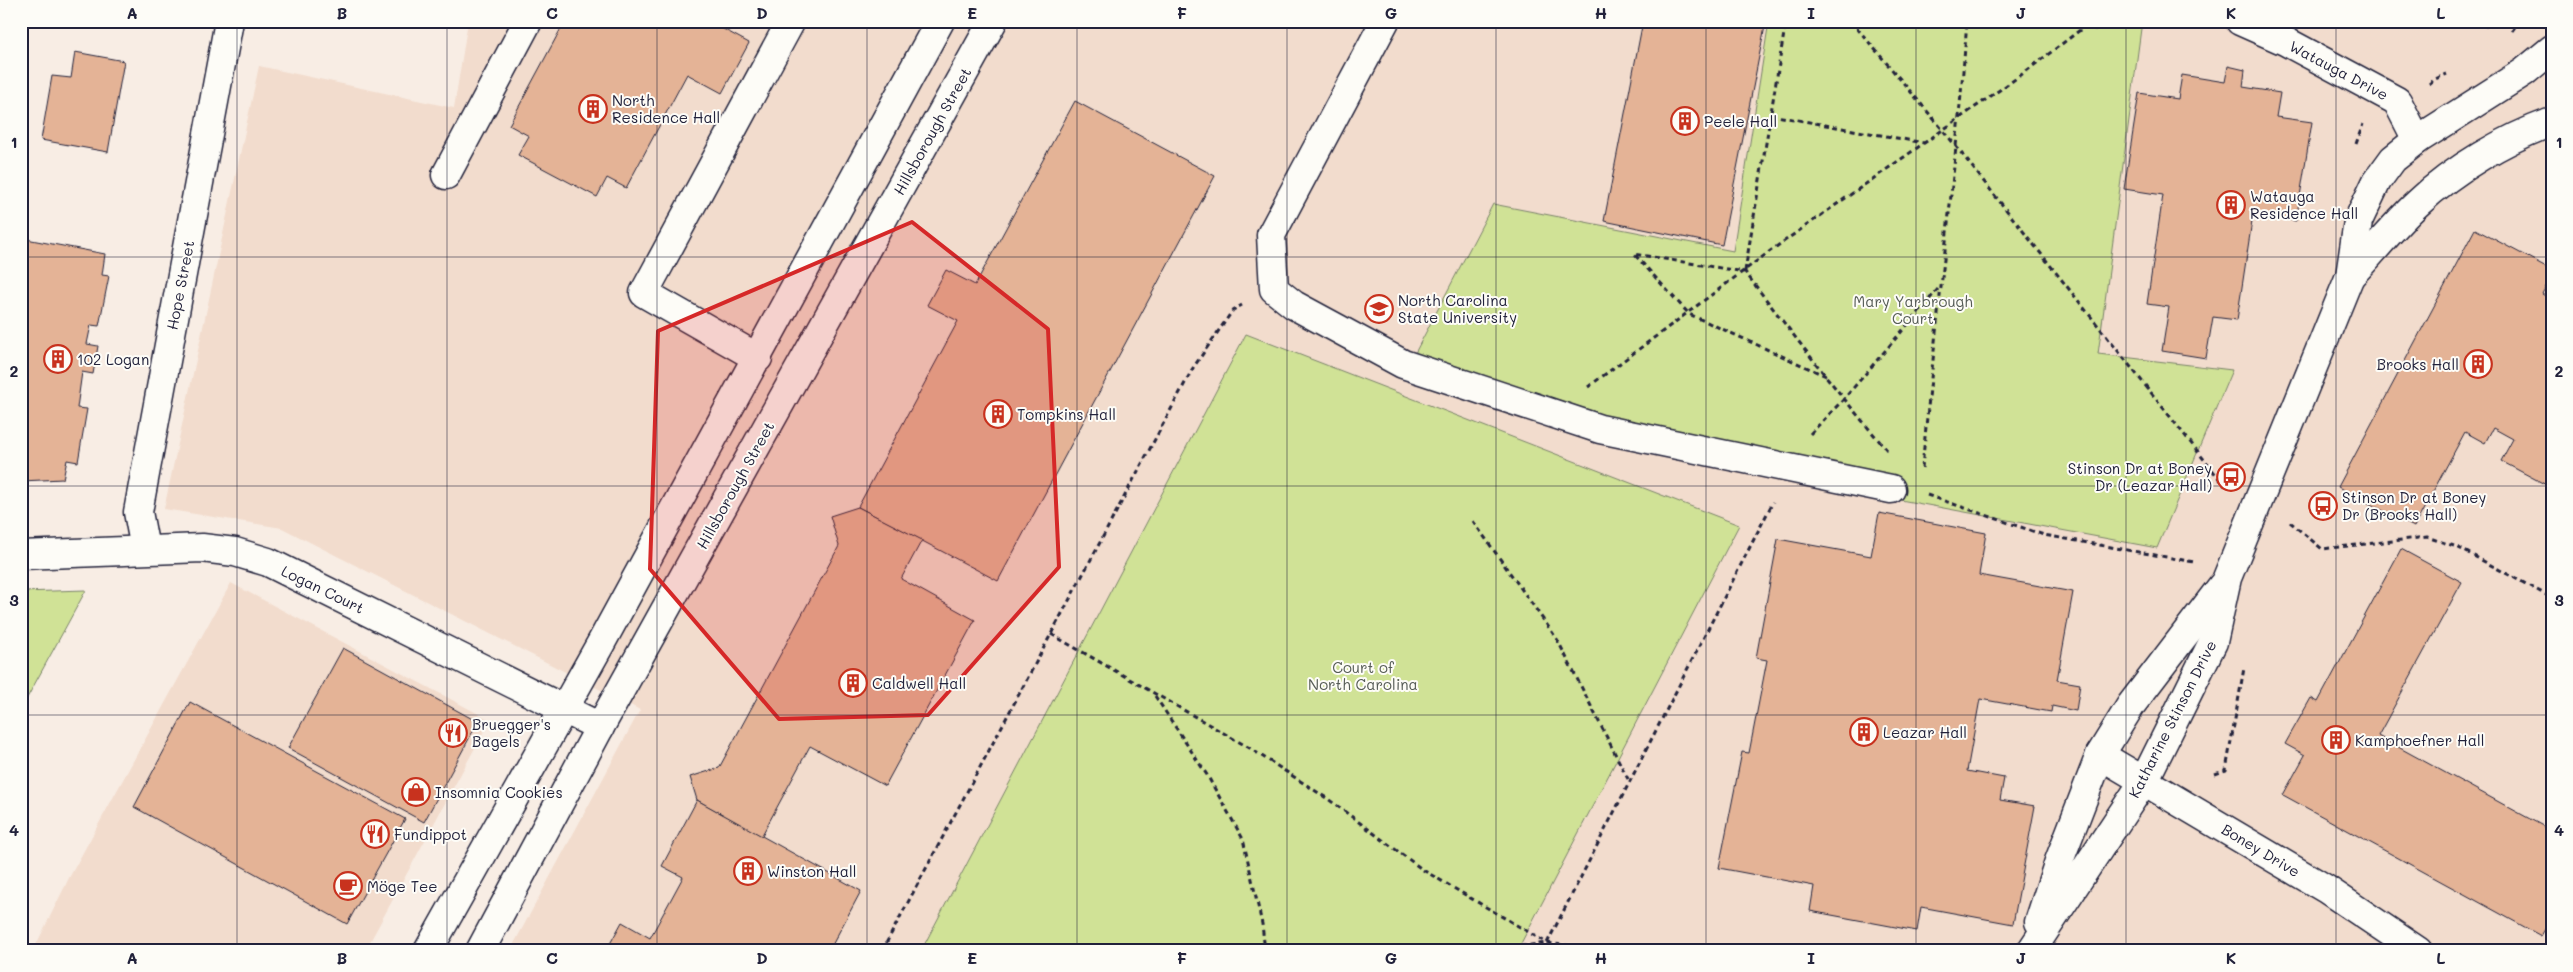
<svg xmlns="http://www.w3.org/2000/svg" width="2573" height="972" viewBox="0 0 2573 972" font-family="Mali,sans-serif">
<style>
.built{fill:#f2dccd}
.green{fill:#d0e296;stroke:#798268}
.building{fill:#e4b396;stroke:#22223b}
.lines{fill:none;stroke-linecap:round;stroke-linejoin:round}
.minor-casing{stroke:#22223b;stroke-width:31}
.major-casing{stroke:#22223b;stroke-width:31}
.path{stroke:#22223b;stroke-width:3;stroke-dasharray:5 4;stroke-linecap:butt}
.minor{stroke:#fdfcf7;stroke-width:28}
.major{stroke:#fdfcf7;stroke-width:28}
.marked{fill:#d62828;fill-opacity:0.2;stroke:#d62828;stroke-width:4;stroke-linejoin:round}
.grid{fill:none;stroke:#22223b;stroke-width:1;stroke-opacity:0.55}
.labels{text-anchor:middle;dominant-baseline:central;stroke-width:4;stroke-linejoin:round;paint-order:stroke}
.street-label{font-size:15px;fill:#22223b;stroke:#fdfcf7}
.poi-label{font-size:15px;fill:#22223b;stroke:#fdfcf7;text-anchor:start}
.park-label{font-size:15px;fill:#565c56;stroke:#fdfcf7}
.neatline{fill:none;stroke:#22223b;stroke-width:2}
.grid-label{font-size:16px;text-anchor:middle;font-weight:bold;fill:#22223b}
</style>
<rect width="100%" height="100%" fill="#f8ede4"/>
<filter id="ink" filterUnits="userSpaceOnUse"><feTurbulence type="fractalNoise" baseFrequency=".02" numOctaves="2"/><feDisplacementMap in="SourceGraphic" scale="10" xChannelSelector="R" yChannelSelector="G"/><feConvolveMatrix kernelMatrix="1 2 1 2 8 2 1 2 1" color-interpolation-filters="sRGB"/></filter>
<g filter="url(#ink)">
<!-- built -->
<g class="built">
<path d="M468 21H2552V951H510L640 710 282 528 164 509 259 66 454 108Z"/>
<path d="M231 583 490 720 365 951H33L69 878Z"/>
</g>
<!-- green -->
<g class="green">
<path d="M1769 21H2142L2098 354 2232 370 2157 548 1671 457 1414 355 1493 204 1733 251Z"/>
<path d="M1246 334 1739 525 1517 951H921Z"/>
<path d="M86 590 21 709V592Z"/>
</g>
<!-- building -->
<g class="building">
<path d="M565 21H715L714 24 749 43 722 93 687 74 626 188 607 178 597 197 518 155 529 136 509 125Z"/>
<path d="M1643 21H1766L1722 245 1604 221Z"/>
<path d="M2366 21H2410L2409 29Z"/>
<path d="M2453 21H2488L2487 27Z"/>
<path d="M75 52 124 61 108 152 41 140 52 76 71 78Z"/>
<path d="M2228 66 2245 70 2243 87 2280 93 2276 117 2312 122 2296 221 2253 214 2237 320 2213 317 2206 358 2162 351 2169 307 2147 304 2163 195 2124 189 2139 93 2178 99 2182 75 2225 82Z"/>
<path d="M1075 101 1215 176 998 581 858 507 958 321 927 305 946 270 975 285Z"/>
<path d="M2475 229 2552 270V275L2542 294 2552 300V488L2501 461 2513 439 2493 428 2485 443 2465 432 2414 527 2338 487Z"/>
<path d="M21 238 105 254 102 275 109 276 99 326 91 325 87 344 98 346 93 374 82 372 77 408 87 409 78 462 67 460 63 479 21 481Z"/>
<path d="M858 507 922 540 901 579 975 620 885 786 810 746 761 837 697 800 690 777 719 768 839 546 830 516Z"/>
<path d="M1879 513 1986 533 1979 575 2073 592 2057 680 2080 684 2076 711 2052 706 2051 712 1980 699 1967 771 2004 778 2000 800 2035 806 2013 924 1921 907 1917 931 1810 911 1814 886 1719 868 1742 752 1749 753 1767 660 1756 658 1778 539 1871 556Z"/>
<path d="M2401 549 2462 582 2378 736 2552 831V917L2541 936 2283 795 2305 755 2285 744 2311 698 2318 702Z"/>
<path d="M343 648 478 722 424 822 288 748Z"/>
<path d="M190 702 405 819 347 924 134 807Z"/>
<path d="M697 800 861 891 829 951H788L781 947 779 951H606L622 922 650 938 683 877 662 866Z"/>
</g>
<g class="lines">
<defs>
<g id="minor">
<path d="M1385 21 1271 235 1274 289 1294 305 1403 364 1600 429 1891 489"/>
<path d="M2240 21 2285 41 2397 101 2417 140"/>
<path d="M446 175 528 21"/>
<path d="M2350 276C2373 252 2394 225 2418 203 2454 169 2505 139 2552 122"/>
<path d="M758 358 644 293 791 21"/>
<path d="M145 549 138 512 229 21"/>
<path d="M21 555 202 548 235 552 268 562 600 727"/>
<path d="M2100 755 2326 889 2418 951"/>
<path d="M2039 922 2059 861 2100 755 2131 705 2222 586"/>
<path d="M2031 951 2144 781 2213 642 2227 578 2350 276 2358 221 2377 181 2393 159 2417 140 2524 72 2552 49"/>
</g>
<g id="major">
<path d="M428 951 601 643 940 21"/>
<path d="M480 951 600 727 993 21"/>
</g>
</defs>
<!-- minor casing -->
<use href="#minor" class="minor-casing"/>
<!-- major casing -->
<use href="#major" class="major-casing"/>
<!-- path -->
<g class="path">
<path d="M1851 21 1943 130 2225 486"/>
<path d="M2049 21 2096 29"/>
<path d="M2512 31 2519 21"/>
<path d="M2429 84 2435 79 2447 74"/>
<path d="M1771 115 1924 143"/>
<path d="M2356 144 2363 124"/>
<path d="M1745 271 1786 21"/>
<path d="M1826 376 1689 314 1634 254 1745 272C1791 332 1837 392 1887 450"/>
<path d="M1588 387 1773 249 2021 75 2084 27"/>
<path d="M1810 434 1843 400 1938 289"/>
<path d="M1922 468C1936 319 1956 171 1967 21"/>
<path d="M1927 495 2044 535 2194 562"/>
<path d="M1473 521 1557 639 1629 781"/>
<path d="M2290 522 2322 549 2427 537 2457 547 2552 598"/>
<path d="M1051 634 1248 747 1328 799 1423 870 1547 943"/>
<path d="M1155 696 1207 775 1243 839 1262 924 1265 951"/>
<path d="M2215 774 2226 770 2244 668"/>
<path d="M882 951 1193 368 1233 310 1242 305"/>
<path d="M1485 951 1547 943 1613 951"/>
<path d="M1543 951 1773 502"/>
</g>
<!-- minor -->
<use href="#minor" class="minor"/>
<!-- major -->
<use href="#major" class="major"/>
</g>
</g>
<!-- marked area -->
<path class="marked" d="M912 222 1048 329 1059 567 928 715 779 719 650 569 658 331Z"/>
<!-- grid -->
<path class="grid" d="M237 21V951M447 21V951M657 21V951M867 21V951M1077 21V951M1287 21V951M1496 21V951M1706 21V951M1916 21V951M2126 21V951M2336 21V951M21 257H2552M21 486H2552M21 715H2552"/>
<!-- icons -->
<defs>
<symbol id="building-ring" viewBox="-11 -11 22 22"><circle r="9.5" fill="#fdfcf7" stroke="#c8321e" stroke-width="1.5"/><path d="M-4-6H4V6H1V3H-1V6H-4ZM-2.5-4.3h1.7v1.8h-1.7ZM.8-4.3h1.7v1.8H.8ZM-2.5-1h1.7V.8h-1.7ZM.8-1h1.7V.8H.8Z" fill="#c8321e"/></symbol>
<symbol id="university-ring" viewBox="-11 -11 22 22"><circle r="9.5" fill="#fdfcf7" stroke="#c8321e" stroke-width="1.5"/><path d="M0-5L7-2L0 1L-7-2ZM-4 1L0 2.5L4 1V4Q0 6-4 4Z" fill="#c8321e"/></symbol>
<symbol id="bus-ring" viewBox="-11 -11 22 22"><circle r="9.5" fill="#fdfcf7" stroke="#c8321e" stroke-width="1.5"/><path d="M-5-6H5V4H4V6H2V4H-2V6H-4V4H-5ZM-3.5-4V0h7V-4ZM-3.5 1.2v1.5H-2V1.2ZM2 1.2v1.5H3.5V1.2Z" fill="#c8321e"/></symbol>
<symbol id="restaurant-ring" viewBox="-11 -11 22 22"><circle r="9.5" fill="#fdfcf7" stroke="#c8321e" stroke-width="1.5"/><path d="M-5-6h1v4h1v-4h1v4h1v-4h1v5L-1.5 .5V6h-2V.5L-5-1ZM5-6V6H3V1.5H1.5Q1.5-4 5-6Z" fill="#c8321e"/></symbol>
<symbol id="shop-ring" viewBox="-11 -11 22 22"><circle r="9.5" fill="#fdfcf7" stroke="#c8321e" stroke-width="1.5"/><path d="M-5-2.5h2.3a2.7 3.5 0 0 1 5.4 0H5L5.5 6h-11ZM-1.5-2.5h3a1.5 2.3 0 0 0-3 0Z" fill="#c8321e"/></symbol>
<symbol id="cafe-ring" viewBox="-11 -11 22 22"><circle r="9.5" fill="#fdfcf7" stroke="#c8321e" stroke-width="1.5"/><path d="M-5.5-4.5H6V0H3Q3 3.5 0 3.5H-2.5Q-5.5 3.5-5.5 0ZM3-3.2v2h1.7v-2ZM-6 4.5H4V6H-6Z" fill="#c8321e"/></symbol>
</defs>
<g fill-rule="evenodd">
<use href="#building-ring" x="577" y="93" width="32" height="32"/>
<use href="#building-ring" x="1669" y="105" width="32" height="32"/>
<use href="#building-ring" x="2215" y="189" width="32" height="32"/>
<use href="#university-ring" x="1363" y="293" width="32" height="32"/>
<use href="#building-ring" x="42" y="343" width="32" height="32"/>
<use href="#building-ring" x="2462" y="348" width="32" height="32"/>
<use href="#building-ring" x="982" y="398" width="32" height="32"/>
<use href="#bus-ring" x="2215" y="461" width="32" height="32"/>
<use href="#bus-ring" x="2307" y="490" width="32" height="32"/>
<use href="#building-ring" x="837" y="667" width="32" height="32"/>
<use href="#building-ring" x="1848" y="716" width="32" height="32"/>
<use href="#restaurant-ring" x="437" y="717" width="32" height="32"/>
<use href="#building-ring" x="2320" y="724" width="32" height="32"/>
<use href="#shop-ring" x="400" y="776" width="32" height="32"/>
<use href="#restaurant-ring" x="359" y="818" width="32" height="32"/>
<use href="#building-ring" x="732" y="855" width="32" height="32"/>
<use href="#cafe-ring" x="332" y="870" width="32" height="32"/>
</g>
<g class="labels">
<!-- street labels -->
<g class="street-label">
<text transform="translate(2339 70) rotate(28)">Watauga Drive</text>
<text transform="translate(932 131) rotate(-61)">Hillsborough Street</text>
<text transform="translate(180 285) rotate(-79)">Hope Street</text>
<text transform="translate(735 485) rotate(-61)">Hillsborough Street</text>
<text transform="translate(323 589) rotate(26)">Logan Court</text>
<text transform="translate(2172 719) rotate(-63)">Katharine Stinson Drive</text>
<text transform="translate(2261 850) rotate(31)">Boney Drive</text>
</g>
<!-- poi labels -->
<g class="poi-label">
<text x="612" y="100">North<tspan x="612" dy="17">Residence Hall</tspan></text>
<text x="1704" y="121">Peele Hall</text>
<text x="2250" y="196">Watauga<tspan x="2250" dy="17">Residence Hall</tspan></text>
<text x="1398" y="300">North Carolina<tspan x="1398" dy="17">State University</tspan></text>
<text x="77" y="359">102 Logan</text>
<text x="2459" y="364" text-anchor="end">Brooks Hall</text>
<text x="1017" y="414">Tompkins Hall</text>
<text x="2212" y="468" text-anchor="end">Stinson Dr at Boney<tspan x="2212" dy="17">Dr (Leazar Hall)</tspan></text>
<text x="2342" y="497">Stinson Dr at Boney<tspan x="2342" dy="17">Dr (Brooks Hall)</tspan></text>
<text x="872" y="683">Caldwell Hall</text>
<text x="472" y="724">Bruegger's<tspan x="472" dy="17">Bagels</tspan></text>
<text x="1883" y="732">Leazar Hall</text>
<text x="2355" y="740">Kamphoefner Hall</text>
<text x="435" y="792">Insomnia Cookies</text>
<text x="394" y="834">Fundippot</text>
<text x="767" y="871">Winston Hall</text>
<text x="367" y="886">Möge Tee</text>
</g>
<!-- park labels -->
<g class="park-label">
<text x="1913" y="301">Mary Yarbrough<tspan x="1913" dy="17">Court</tspan></text>
<text x="1363" y="667">Court of<tspan x="1363" dy="17">North Carolina</tspan></text>
</g>
</g>
<!-- margin -->
<rect width="2573" height="972" fill="none" stroke="#fdfcf7" stroke-width="55"/>
<rect x="28" y="28" width="2518" height="916" class="neatline"/>
<g class="grid-label">
<text x="132" y="19">A</text>
<text x="342" y="19">B</text>
<text x="552" y="19">C</text>
<text x="762" y="19">D</text>
<text x="972" y="19">E</text>
<text x="1182" y="19">F</text>
<text x="1391" y="19">G</text>
<text x="1601" y="19">H</text>
<text x="1811" y="19">I</text>
<text x="2021" y="19">J</text>
<text x="2231" y="19">K</text>
<text x="2441" y="19">L</text>
<text x="14" y="148">1</text>
<text x="2559" y="148">1</text>
<text x="14" y="377">2</text>
<text x="2559" y="377">2</text>
<text x="14" y="606">3</text>
<text x="2559" y="606">3</text>
<text x="14" y="836">4</text>
<text x="2559" y="836">4</text>
<text x="132" y="964">A</text>
<text x="342" y="964">B</text>
<text x="552" y="964">C</text>
<text x="762" y="964">D</text>
<text x="972" y="964">E</text>
<text x="1182" y="964">F</text>
<text x="1391" y="964">G</text>
<text x="1601" y="964">H</text>
<text x="1811" y="964">I</text>
<text x="2021" y="964">J</text>
<text x="2231" y="964">K</text>
<text x="2441" y="964">L</text>
</g>
</svg>
